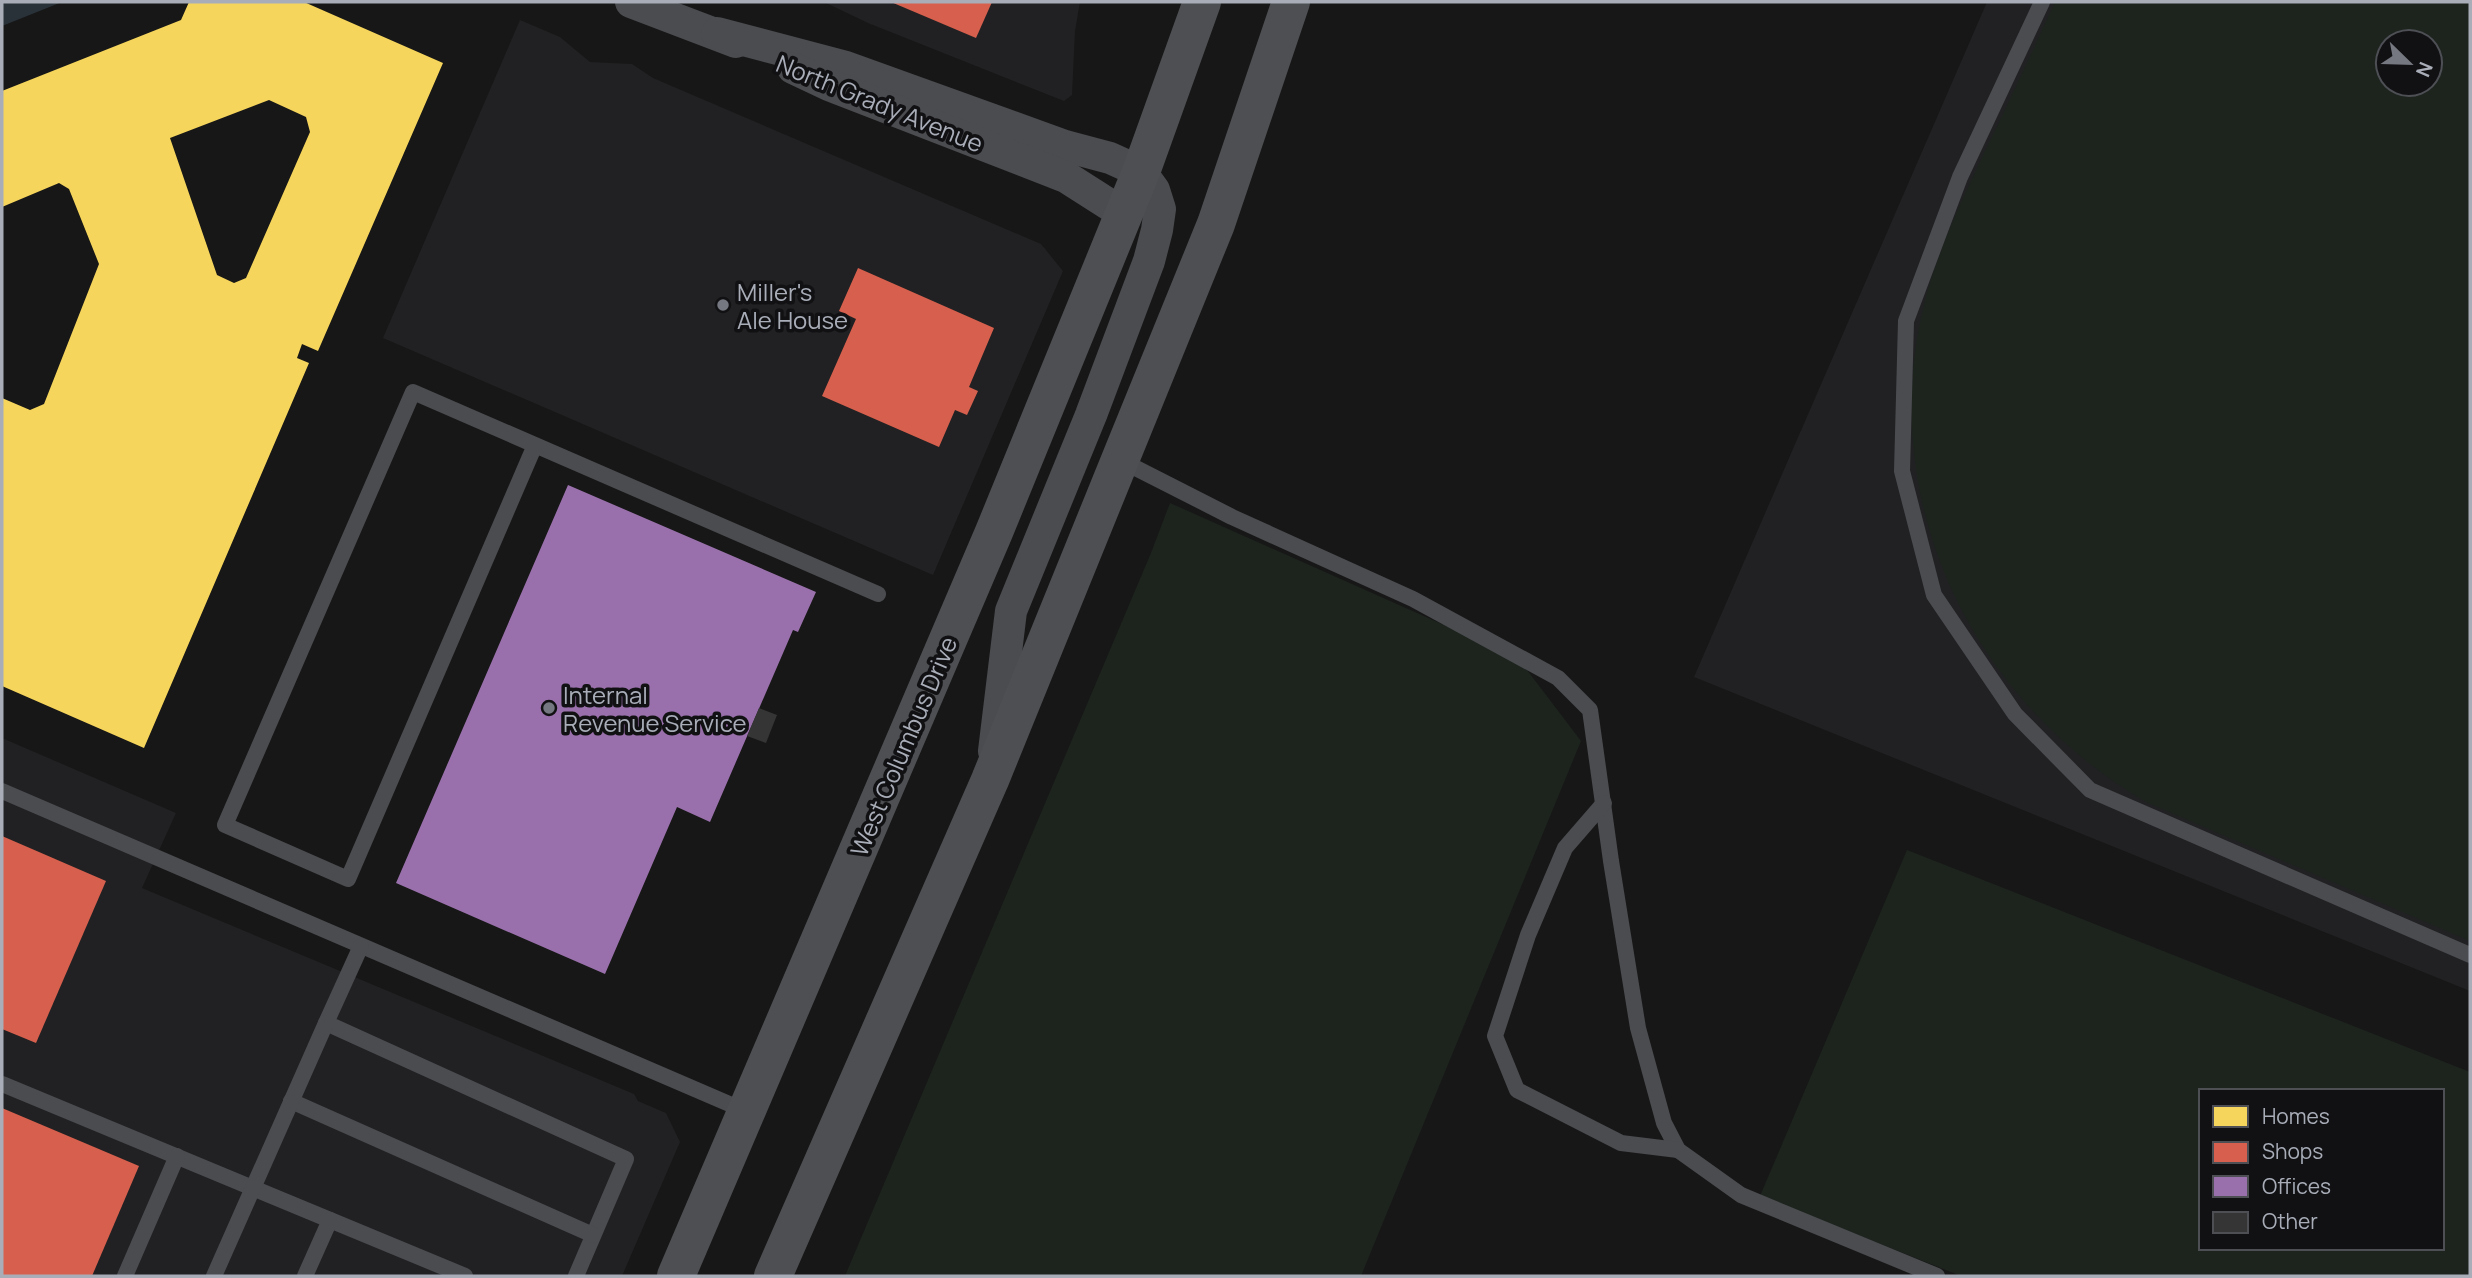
<svg xmlns="http://www.w3.org/2000/svg" width="2472" height="1278" viewBox="0 0 2472 1278" font-family="Manrope,sans-serif">
<style>
.built{fill:#212123;fill-rule:evenodd}
.green{fill:#1d241e;fill-rule:evenodd}
.water{fill:#2a3239}
.homes{fill:#f6d55c;fill-rule:evenodd}
.shops{fill:#d6604d}
.offices{fill:#9970ab}
.building{fill:#353536}
.lines{fill:none;stroke-linecap:round;stroke-linejoin:round}
.lane{stroke:#4b4c50;stroke-width:16}
.street{stroke:#4b4c50;stroke-width:32}
.primary{stroke:#4d4f52;stroke-width:38}
.poi-dot{fill:#757880;stroke:#111113;stroke-width:2.5}
.labels{text-anchor:middle;dominant-baseline:central;stroke-width:7;stroke-linejoin:round;paint-order:stroke}
.street-label{font-size:24px;fill:#a8adb8;stroke:#111113}
.poi-label{font-size:24px;fill:#a8adb8;stroke:#111113;text-anchor:start}
</style>
<rect width="100%" height="100%" fill="#171717"/>
<!-- built -->
<g class="built">
<path d="M824 2H1080L1075 31 1072 95 1064 101 868 23Z"/>
<path d="M1987 2H2470V991L1694 677ZM2388 42H2430V84H2388Z"/>
<path d="M520 20 560 37 590 62 632 64 653 78 1041 244 1063 271 933 575 383 338Z"/>
<path d="M2 738 176 813 142 888 634 1094 638 1101 666 1113 680 1142 622 1276H2Z"/>
</g>
<!-- green -->
<g class="green">
<path d="M2055 2H2470V941L2146 802C1970 699 1873 497 1926 297 1940 245 1965 194 1988 145 2011 98 2033 50 2055 2ZM2388 42H2430V84H2388Z"/>
<path d="M1170 503 1518 658 1581 741 1361 1276H845L1151 553Z"/>
<path d="M1907 850 2470 1072V1276H1961L1760 1196ZM2201 1091H2442V1248H2201Z"/>
</g>
<!-- water -->
<path class="water" d="M2 2H62L2 26Z"/>
<!-- homes -->
<path class="homes" d="M189 2H304L443 63 318 351 302 344 297 358 309 363 144 748 2 686V398L30 410 44 404 99 264 69 189 59 183 2 207V91L181 20ZM269 100 306 117 310 132 246 278 234 283 217 275 170 138Z"/>
<!-- shops -->
<g class="shops">
<path d="M891 2H992L976 38Z"/>
<path d="M858 268 994 328 969 387 978 391 967 415 955 410 939 447 822 396 856 319 839 311Z"/>
<path d="M2 836 106 881 36 1043 2 1029Z"/>
<path d="M2 1108 139 1166 92 1276H2Z"/>
</g>
<!-- offices -->
<path class="offices" d="M568 485 816 592 798 632 793 630 710 822 677 807 605 974 396 883Z"/>
<!-- building -->
<path class="building" d="M759 708 777 715 766 743 747 736Z"/>
<g class="lines">
<!-- lane -->
<g class="lane">
<path d="M2042 2 1960 177 1906 321 1902 471 1934 595 2015 714 2090 790 2470 955"/>
<path d="M535 445 348 879 225 825 413 392 878 594"/>
<path d="M1120 460 1232 517 1413 599 1558 678 1590 710 1611 861 1638 1028 1664 1123 1678 1150 1741 1195 1937 1276"/>
<path d="M2 791 748 1112"/>
<path d="M1604 803 1565 848 1528 935 1495 1036 1517 1090 1621 1143 1678 1150"/>
<path d="M361 946 326 1023 626 1159 576 1276"/>
<path d="M2 1084 330 1220"/>
<path d="M291 1101 593 1235"/>
<path d="M125 1276 177 1156"/>
<path d="M214 1276 326 1023"/>
<path d="M305 1276 330 1220 465 1276"/>
</g>
<!-- street -->
<g class="street">
<path d="M631 2 736 42"/>
<path d="M717 33 846 67 1065 146 1110 158 1141 172 1154 190 1160 209 1157 230 1149 261 1091 415 1011 611 994 751"/>
<path d="M793 68 829 85 1066 177 1124 214"/>
</g>
<!-- primary -->
<g class="primary">
<path d="M676 1276 994 532 1141 172 1202 2"/>
<path d="M773 1276 990 780 1120 460 1216 224 1291 2"/>
</g>
</g>
<!-- markers -->
<g class="poi-dot">
<circle cx="723" cy="305" r="7"/>
<circle cx="549" cy="708" r="7"/>
</g>
<g class="labels">
<!-- street labels -->
<g class="street-label">
<text transform="translate(880 103) rotate(22)">North Grady Avenue</text>
<text transform="translate(903 746) rotate(-67)">West Columbus Drive</text>
</g>
<!-- poi labels -->
<g class="poi-label">
<text x="737" y="291">Miller's<tspan x="737" dy="28">Ale House</tspan></text>
<text x="563" y="694">Internal<tspan x="563" dy="28">Revenue Service</tspan></text>
</g>
</g>
<!-- border -->
<rect width="2472" height="1278" fill="none" stroke="#a8adb8" stroke-width="7"/>
<!-- legend -->
<rect x="2199" y="1089" width="245" height="161" fill="#111113" stroke="#4d4f55" stroke-width="2"/>
<rect x="2213" y="1106" width="35" height="21" fill="#f6d55c" stroke="#4d4f55" stroke-width="2"/>
<text x="2262" y="1124" font-size="21" fill="#a8adb8">Homes</text>
<rect x="2213" y="1142" width="35" height="21" fill="#d6604d" stroke="#4d4f55" stroke-width="2"/>
<text x="2262" y="1159" font-size="21" fill="#a8adb8">Shops</text>
<rect x="2213" y="1176" width="35" height="21" fill="#9970ab" stroke="#4d4f55" stroke-width="2"/>
<text x="2262" y="1194" font-size="21" fill="#a8adb8">Offices</text>
<rect x="2213" y="1212" width="35" height="21" fill="#353536" stroke="#4d4f55" stroke-width="2"/>
<text x="2262" y="1229" font-size="21" fill="#a8adb8">Other</text>
<!-- north arrow -->
<g transform="translate(2409 63) rotate(113)"><circle r="33" fill="#111113" stroke="#4d4f55" stroke-width="2"/>
<path d="M0-5L12 26L0 18L-12 26Z" fill="#757880"/>
<text y="-10" font-size="19" font-weight="bold" text-anchor="middle" fill="#a8adb8">N</text>
</g>
</svg>
